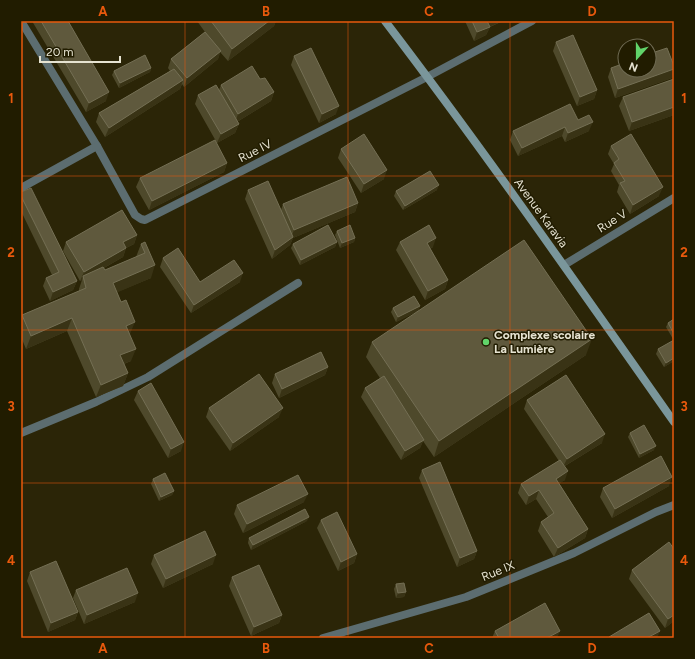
<svg xmlns="http://www.w3.org/2000/svg" width="695" height="659" viewBox="0 0 695 659" font-family="Figtree,sans-serif">
<style>
.lines{fill:none;stroke-linecap:round;stroke-linejoin:round}
.street{stroke:#5c6d70;stroke-width:8}
.secondary{stroke:#7a969b;stroke-width:8}
.wall{fill:#4e492b}
.shaded-wall{fill:#393315}
.building{fill:#5f593d;stroke:#746f54}
.grid{fill:none;stroke:#e8590c;stroke-width:1;stroke-opacity:0.55}
.poi-dot{fill:#61d46a;stroke:#211c00;stroke-width:1.5}
.labels{text-anchor:middle;dominant-baseline:central;stroke-width:3;stroke-linejoin:round;paint-order:stroke}
.street-label{font-size:12px;fill:#e6e3d1;stroke:#211c00}
.poi-label{font-size:12px;font-weight:bold;fill:#e6e3d1;stroke:#211c00;text-anchor:start}
.neatline{fill:none;stroke:#e8590c;stroke-width:1.5}
.grid-label{font-size:13px;text-anchor:middle;font-weight:bold;fill:#e8590c}
</style>
<rect width="100%" height="100%" fill="#2b2507"/>
<g class="lines">
<!-- street -->
<g class="street">
<path d="M21 21 97 146 135 215 141 219 145 220 427 77 532 21"/>
<path d="M21 188 97 146"/>
<path d="M564 265 674 198"/>
<path d="M21 433 96 402 148 377 298 283"/>
<path d="M323 638 466 597 574 553 656 512 674 505"/>
</g>
<!-- secondary -->
<path class="secondary" d="M385 21C485 152 579 287 674 422"/>
</g>
<!-- wall -->
<g class="wall">
<path d="M32 21H68L106 101 86 112Z"/>
<path d="M197 21H276L274 26 228 61 220 52 218 59 184 87 182 84 180 89 105 137 96 122 99 113 170 71 168 68 171 59 205 32Z"/>
<path d="M465 21H503L490 27 486 35 474 41Z"/>
<path d="M556 42 597 90 594 99 577 106 553 51Z"/>
<path d="M294 56 336 114 319 123 291 65Z"/>
<path d="M151 68 150 72 119 88 112 75 114 71Z"/>
<path d="M611 68 672 78 615 98 608 77Z"/>
<path d="M260 79 274 92 271 101 237 122 239 124 235 133 217 143 195 104 198 95 219 90 221 85Z"/>
<path d="M674 79V115L629 131 619 106 623 97Z"/>
<path d="M578 120 589 131 565 142 562 136 518 156 510 140 513 131Z"/>
<path d="M611 146 659 196 630 214 617 192 619 185 611 171 614 164 608 154Z"/>
<path d="M341 149 384 179 361 193 338 158Z"/>
<path d="M227 163 224 172 149 210 136 187 140 178Z"/>
<path d="M248 190 281 210 283 204 358 203 355 212 293 238 290 245 272 259 245 199Z"/>
<path d="M437 190 403 210 394 196 396 191Z"/>
<path d="M21 192 77 281 73 290 50 301 43 286 46 278 52 275 21 211Z"/>
<path d="M337 231 355 238 354 242 340 248 335 235Z"/>
<path d="M137 235 134 244 126 248 123 257 104 268 105 270 136 257 141 244 145 242 151 278 117 292 130 334 129 335 131 361 124 364 128 373 123 386 96 397 67 331 26 349 21 337V313L22 315 79 291V289L82 280 80 281 63 251 66 242Z"/>
<path d="M337 242 335 247 300 265 291 248 293 244Z"/>
<path d="M400 242 433 247 430 249 448 280 445 289 425 300 396 250Z"/>
<path d="M163 258 200 282H240L191 313 160 267Z"/>
<path d="M420 306 418 311 396 322 391 312 393 308Z"/>
<path d="M674 319V339H673L666 327 668 323Z"/>
<path d="M372 342 586 355 434 457 423 441 420 448 401 460 361 397 365 388 380 378 366 357Z"/>
<path d="M658 349 674 361 664 367 656 354Z"/>
<path d="M328 367 325 375 279 398 272 383 275 374Z"/>
<path d="M138 391 181 451 168 458 134 400Z"/>
<path d="M527 400 602 443 565 466V480L559 483 588 529 585 538 554 557 538 531 541 522 548 517 536 499 526 505 518 493 521 484 559 461 524 409Z"/>
<path d="M209 408 279 417 230 451 206 417Z"/>
<path d="M630 433 654 450 639 458 628 437Z"/>
<path d="M422 470 477 551 474 559 457 567 419 478Z"/>
<path d="M153 479 174 491 172 495 159 501 151 484Z"/>
<path d="M669 486 612 518 600 497 603 488Z"/>
<path d="M304 502 243 533 234 514 237 505Z"/>
<path d="M321 520 357 554 354 563 338 571 317 528Z"/>
<path d="M307 521 251 550 248 543 249 538Z"/>
<path d="M154 555 213 564 163 588 151 564Z"/>
<path d="M632 570 674 621 665 628 629 579Z"/>
<path d="M30 572 78 612 75 620 48 632 27 581Z"/>
<path d="M232 577 282 615 279 623 251 636 229 586Z"/>
<path d="M396 584 406 592 404 597 396 598 394 589Z"/>
<path d="M76 590 135 602 84 624 73 598Z"/>
<path d="M495 631 557 638H492Z"/>
</g>
<!-- shaded-wall -->
<g class="shaded-wall">
<path d="M269 21H276L274 26 228 61 232 49Z"/>
<path d="M487 21H503L484 29Z"/>
<path d="M490 27 486 35 474 41 477 32Z"/>
<path d="M221 51 218 59 184 87 187 78Z"/>
<path d="M151 68 150 72 119 88 120 83Z"/>
<path d="M674 69V71L672 78 615 98 618 89Z"/>
<path d="M183 80 180 89 105 137 109 128Z"/>
<path d="M597 90 594 99 577 106 580 97Z"/>
<path d="M109 92 106 101 86 112 89 103Z"/>
<path d="M274 92 271 101 235 123 238 114Z"/>
<path d="M339 106 336 114 319 123 322 114Z"/>
<path d="M674 107V115L629 131 632 122Z"/>
<path d="M593 122 589 131 565 142 568 133Z"/>
<path d="M239 124 235 133 217 143 221 134Z"/>
<path d="M565 127 562 136 518 156 522 148Z"/>
<path d="M227 163 224 172 149 210 152 201Z"/>
<path d="M387 170 384 179 361 193 364 184Z"/>
<path d="M439 185 437 190 403 210 405 206Z"/>
<path d="M663 187 659 196 630 214 633 205Z"/>
<path d="M358 203 355 212 293 238 290 245 272 259 275 250 291 238 294 230Z"/>
<path d="M137 235 134 244 120 251 123 242Z"/>
<path d="M355 238 354 242 340 248 342 243Z"/>
<path d="M436 238 433 247 424 252 427 243Z"/>
<path d="M337 242 335 247 300 265 301 260Z"/>
<path d="M126 248 123 257 84 279 83 276 82 280 80 281 84 272Z"/>
<path d="M155 265 151 278 109 296 113 283Z"/>
<path d="M243 273 240 282 191 313 194 305Z"/>
<path d="M448 280 445 289 425 300 428 291Z"/>
<path d="M77 281 73 290 50 301 53 292Z"/>
<path d="M420 306 418 311 396 322 398 317Z"/>
<path d="M72 318 67 331 26 349 31 336Z"/>
<path d="M135 322 130 334 121 338 126 326Z"/>
<path d="M592 339 586 355 434 457 439 441Z"/>
<path d="M136 349 131 361 115 367 120 355Z"/>
<path d="M674 358V361L664 367 666 363Z"/>
<path d="M328 367 325 375 279 398 282 389Z"/>
<path d="M128 373 123 386 96 397 101 385Z"/>
<path d="M283 408 279 417 230 451 233 443Z"/>
<path d="M605 434 602 443 563 467 567 459Z"/>
<path d="M424 440 420 448 401 460 405 451Z"/>
<path d="M184 442 181 451 168 458 171 449Z"/>
<path d="M656 446 654 450 639 458 640 454Z"/>
<path d="M568 471 565 480 553 487 556 479Z"/>
<path d="M672 477 669 486 612 518 615 509Z"/>
<path d="M539 490 536 499 526 505 529 496Z"/>
<path d="M174 491 172 495 159 501 161 497Z"/>
<path d="M308 494 304 502 243 533 247 524Z"/>
<path d="M309 517 307 521 251 550 253 545Z"/>
<path d="M588 529 585 538 554 557 558 548Z"/>
<path d="M477 551 474 559 457 567 460 558Z"/>
<path d="M357 554 354 563 338 571 341 562Z"/>
<path d="M216 555 213 564 163 588 166 579Z"/>
<path d="M406 592 404 597 396 598 398 593Z"/>
<path d="M138 593 135 602 84 624 87 615Z"/>
<path d="M78 612 75 620 48 632 51 623Z"/>
<path d="M282 615 279 623 251 636 254 627Z"/>
<path d="M674 615V621L665 628 668 619Z"/>
<path d="M560 631 557 638H547Z"/>
<path d="M660 631 657 638H647Z"/>
</g>
<!-- building -->
<g class="building">
<path d="M41 21H68L109 92 89 103Z"/>
<path d="M211 21H269L232 49Z"/>
<path d="M472 21H487L490 27 477 32Z"/>
<path d="M205 32 221 51 187 78 171 59Z"/>
<path d="M573 35 597 90 580 97 556 42Z"/>
<path d="M311 48 339 106 322 114 294 56Z"/>
<path d="M667 48 674 66V69L618 89 611 68 625 63V70H649V54Z"/>
<path d="M145 55 151 68 120 83 114 71Z"/>
<path d="M252 66 260 79 265 78 274 92 238 114 221 85Z"/>
<path d="M174 69 183 80 109 128 99 113Z"/>
<path d="M674 79V107L632 122 623 97Z"/>
<path d="M216 85 239 124 221 134 198 95Z"/>
<path d="M570 104 578 120 589 115 593 122 568 133 565 127 522 148 513 131Z"/>
<path d="M364 134 387 170 364 184 341 149Z"/>
<path d="M631 134 663 187 633 205 620 183 625 181 614 163 619 159 611 146Z"/>
<path d="M215 140 227 163 152 201 140 178Z"/>
<path d="M430 171 439 185 405 206 396 191Z"/>
<path d="M347 177 358 203 294 230 283 204Z"/>
<path d="M268 181 293 237 275 250 248 190Z"/>
<path d="M31 188 77 281 53 292 46 278 59 272 21 196V192Z"/>
<path d="M122 210 137 235 123 242 126 248 84 272 66 242Z"/>
<path d="M328 225 337 242 301 260 293 244Z"/>
<path d="M350 225 355 238 342 243 337 231Z"/>
<path d="M429 225 436 238 427 243 448 280 428 291 400 242Z"/>
<path d="M524 240 592 339 439 441 372 342Z"/>
<path d="M145 242 155 265 113 283 121 302 126 300 135 322 126 326 136 349 120 355 128 373 101 385 72 318 31 336 22 315 86 288 83 276 103 267 105 270 145 253 141 244Z"/>
<path d="M178 248 200 282 234 260 243 273 194 305 163 258Z"/>
<path d="M414 296 420 306 398 317 393 308Z"/>
<path d="M674 319V334L668 323Z"/>
<path d="M674 340V358L666 363 658 349Z"/>
<path d="M321 352 328 367 282 389 275 374Z"/>
<path d="M259 374 283 408 233 443 209 408Z"/>
<path d="M566 375 605 434 567 459 527 400Z"/>
<path d="M384 376 424 440 405 451 365 388Z"/>
<path d="M151 383 184 442 171 449 138 391Z"/>
<path d="M644 425 656 446 640 454 630 433Z"/>
<path d="M661 456 672 477 615 509 603 488Z"/>
<path d="M560 460 568 471 556 479 588 529 558 548 541 522 554 513 539 490 529 496 521 484Z"/>
<path d="M440 462 477 551 460 558 422 470Z"/>
<path d="M165 473 174 491 161 497 153 479Z"/>
<path d="M298 475 308 494 247 524 237 505Z"/>
<path d="M305 509 309 517 253 545 249 538Z"/>
<path d="M337 512 357 554 341 562 321 520Z"/>
<path d="M205 531 216 555 166 579 154 555Z"/>
<path d="M669 542 674 549V615L668 619 632 570Z"/>
<path d="M56 561 78 612 51 623 30 572Z"/>
<path d="M259 565 282 615 254 627 232 577Z"/>
<path d="M127 568 138 593 87 615 76 590Z"/>
<path d="M404 583 406 592 398 593 396 584Z"/>
<path d="M545 603 560 631 547 638H499L495 631Z"/>
<path d="M649 613 660 631 647 638H609V637Z"/>
</g>
<!-- grid -->
<path class="grid" d="M185 21V638M348 21V638M510 21V638M21 176H674M21 330H674M21 483H674"/>
<!-- markers -->
<circle class="poi-dot" cx="486" cy="342" r="4"/>
<g class="labels">
<!-- street labels -->
<g class="street-label">
<text transform="translate(255 151) rotate(-27)">Rue IV</text>
<text transform="translate(541 213) rotate(54)">Avenue Karavia</text>
<text transform="translate(612 221) rotate(-32)">Rue V</text>
<text transform="translate(498 571) rotate(-22)">Rue IX</text>
</g>
<!-- poi labels -->
<g class="poi-label">
<text x="494" y="335">Complexe scolaire<tspan x="494" dy="14">La Lumière</tspan></text>
</g>
</g>
<!-- border -->
<rect width="695" height="659" fill="none" stroke="#211c00" stroke-width="44"/>
<!-- north arrow -->
<g transform="translate(637 58) rotate(201)"><circle r="19" fill="#211c00" stroke="#706c54"/>
<path d="M0-3L7 15L0 10L-7 15Z" fill="#61d46a"/>
<text y="-6" font-size="11" font-weight="bold" text-anchor="middle" fill="#e6e3d1">N</text>
</g>
<!-- scale -->
<path d="M40 56v6h80v-6" fill="none" stroke="#e6e3d1" stroke-width="2"/>
<text x="46" y="56" font-size="12" fill="#e6e3d1" stroke="#211c00" stroke-width="3" paint-order="stroke">20 m</text>
<rect x="22" y="22" width="651" height="615" class="neatline"/>
<g class="grid-label">
<text x="103" y="16">A</text>
<text x="266" y="16">B</text>
<text x="429" y="16">C</text>
<text x="592" y="16">D</text>
<text x="11" y="103">1</text>
<text x="684" y="103">1</text>
<text x="11" y="257">2</text>
<text x="684" y="257">2</text>
<text x="11" y="411">3</text>
<text x="684" y="411">3</text>
<text x="11" y="565">4</text>
<text x="684" y="565">4</text>
<text x="103" y="653">A</text>
<text x="266" y="653">B</text>
<text x="429" y="653">C</text>
<text x="592" y="653">D</text>
</g>
</svg>
